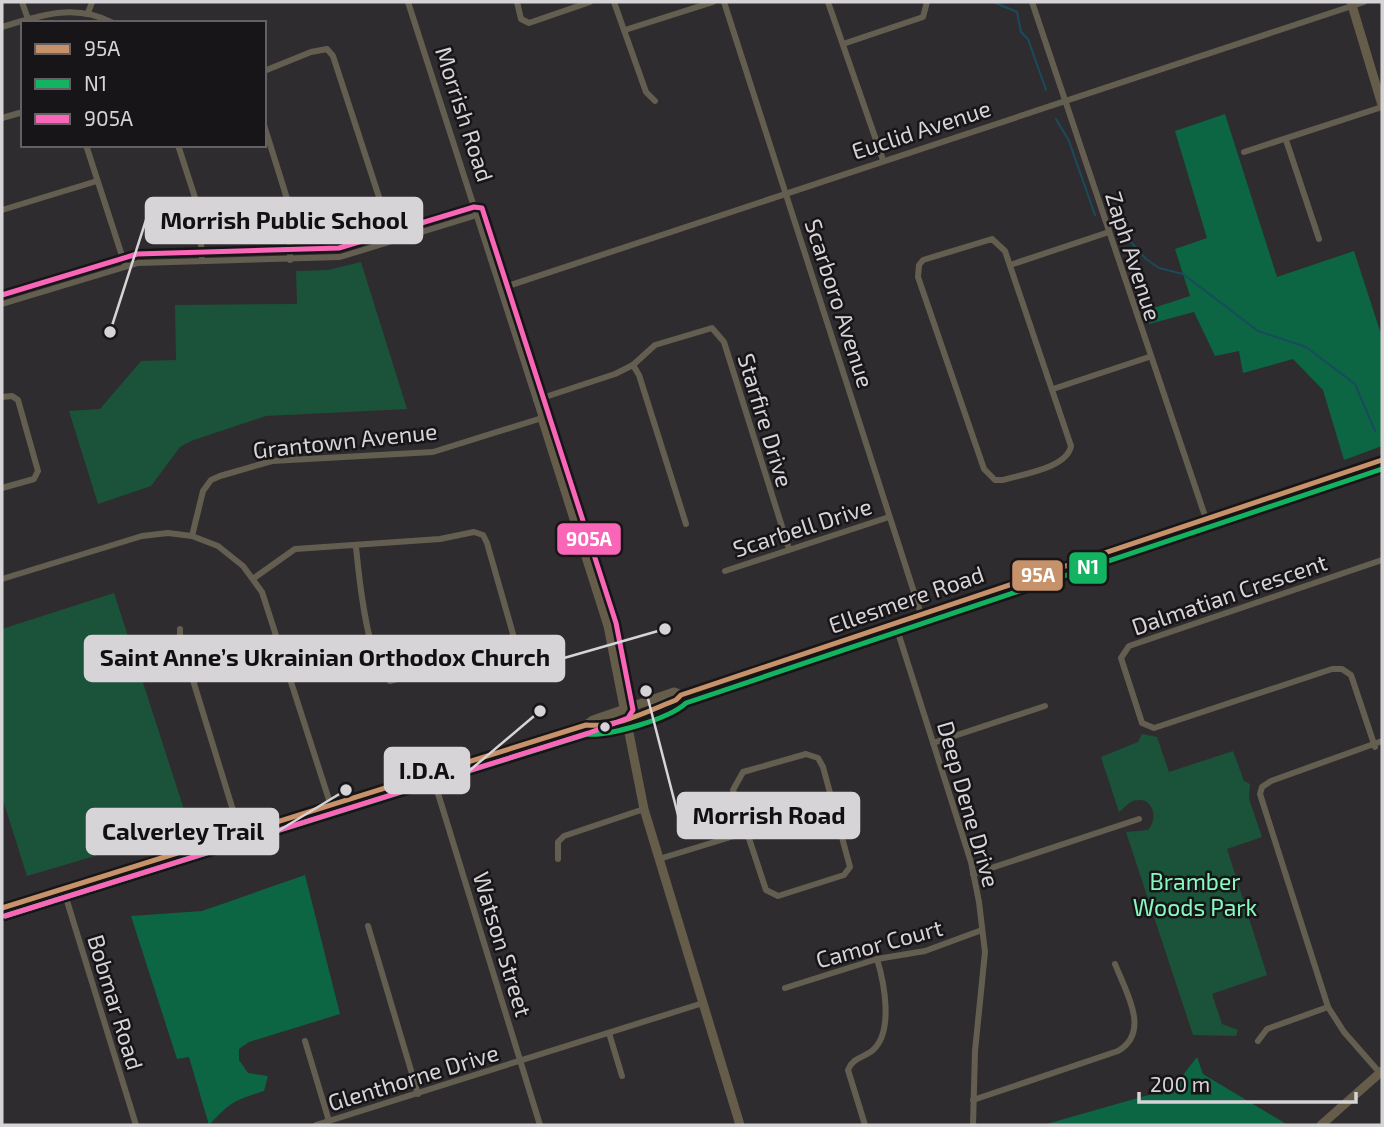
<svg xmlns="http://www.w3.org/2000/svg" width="1384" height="1127" viewBox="0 0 1384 1127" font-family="'Exo 2',sans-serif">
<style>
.green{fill:#1a5339}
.forest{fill:#0c6543}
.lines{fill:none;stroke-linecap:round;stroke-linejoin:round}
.stream{stroke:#194b5c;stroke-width:2}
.street{stroke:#645e51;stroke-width:6}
.secondary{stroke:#655c4a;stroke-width:9}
.bus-1-casing{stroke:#171517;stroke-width:10}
.bus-2-casing{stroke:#171517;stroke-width:10}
.bus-3-casing{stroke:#171517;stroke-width:10}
.bus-1{stroke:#c7916a;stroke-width:5}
.bus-2{stroke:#13b361;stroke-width:5}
.bus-3{stroke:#fa66b7;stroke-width:5}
.bus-dot{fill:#d7d4d7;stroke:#171517;stroke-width:2.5}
.labels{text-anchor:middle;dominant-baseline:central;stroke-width:5;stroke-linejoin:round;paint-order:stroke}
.street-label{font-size:23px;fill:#d7d4d7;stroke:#171517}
.park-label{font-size:23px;fill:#87fbbf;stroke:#171517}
.leader{fill:none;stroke:#d7d4d7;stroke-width:2.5}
.callout-dot{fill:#d7d4d7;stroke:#171517;stroke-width:2.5}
.callout{fill:#d7d4d7;stroke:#d7d4d7;stroke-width:2.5}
.callout-label{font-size:24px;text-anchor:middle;font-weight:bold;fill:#111}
.line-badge{stroke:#171517;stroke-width:2.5}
.badge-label{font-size:19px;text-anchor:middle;font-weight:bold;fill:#fff}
</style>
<rect width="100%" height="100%" fill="#2f2c2f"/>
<!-- green -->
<g class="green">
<path d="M361 262 407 409 266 416 191 441 180 447 151 486 98 504 69 411 100 409 141 361 176 360 175 305 297 304 296 271 328 270Z"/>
<path d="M114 593 190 828 27 876 2 797V629Z"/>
<path d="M1142 734 1157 737 1169 772 1233 751 1244 781 1250 784 1249 799 1262 837 1227 849 1267 975 1212 994 1222 1024 1238 1030 1236 1036 1193 1035 1126 832 1148 830C1159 818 1153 795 1133 801 1127 803 1124 809 1119 812L1101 757 1138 742Z"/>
</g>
<!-- forest -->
<g class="forest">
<path d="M1225 114 1277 277 1354 251 1382 337V446L1344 460 1323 390 1293 359 1243 373 1239 351 1215 356 1194 312 1149 324 1147 310 1190 296 1175 249 1207 238 1175 131Z"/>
<path d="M305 875 340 1014 249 1042 239 1049V1060L248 1073 268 1076 264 1091C233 1101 231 1102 209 1125L189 1057 177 1059 131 916 202 911Z"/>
<path d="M1197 1057 1203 1074 1288 1125H1043L1173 1088Z"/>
</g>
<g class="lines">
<!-- stream -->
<g class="stream">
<path d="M993 2 1017 12 1021 32 1028 39 1046 90"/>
<path d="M1056 119 1069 141 1095 215"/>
<path d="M1123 233 1146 259 1159 268 1183 274 1258 331 1306 347 1355 384 1375 431"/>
</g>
<!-- street -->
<g class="street">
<path d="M22 2 28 19"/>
<path d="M517 2 521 19 529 23 590 2"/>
<path d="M614 2 646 92 655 101"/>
<path d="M724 2 921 614"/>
<path d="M828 2 883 160"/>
<path d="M1032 2 1206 519"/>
<path d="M88 13 92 2"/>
<path d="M2 27C41 15 75 3 113 23"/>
<path d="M625 30 713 2"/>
<path d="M843 44 923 17 927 2"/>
<path d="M264 71 311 52 327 49 333 56 393 240"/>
<path d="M2 118 23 112"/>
<path d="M264 125 289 205 290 260"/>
<path d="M1286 140 1319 239"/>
<path d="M86 145 125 265"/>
<path d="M178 145 199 210 202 260"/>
<path d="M1244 152 1382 107"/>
<path d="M2 210 97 181"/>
<path d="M992 239 1005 251 1071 446C1067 468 1023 474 1003 480H995L984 469 918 277 919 265 923 260Z"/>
<path d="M1010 265 1109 232"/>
<path d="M502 288 1364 2"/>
<path d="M2 304 138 263 340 257 477 215"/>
<path d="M633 365 639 375 686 524"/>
<path d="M1053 389 1149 357"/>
<path d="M2 397 12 396 18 400 38 471 34 479 2 488"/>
<path d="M536 400 615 374 633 365 655 345 712 328 724 342 789 549"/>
<path d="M192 536 203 491 211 480 220 476 272 461 433 452 542 418 408 2"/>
<path d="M725 571 889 517"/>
<path d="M254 578 295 549 440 539 474 532 483 535 487 543 513 634 510 646 390 681C367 664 359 577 356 547"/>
<path d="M2 579 142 536 168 533 192 536 218 546 243 566 262 592 331 806"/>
<path d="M895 623 971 862 979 902 985 952 975 1051 973 1125"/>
<path d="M180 629V638L240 833"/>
<path d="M933 743 1045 706"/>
<path d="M1375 747 1351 675 1342 669H1332L1154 728 1142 723 1121 658 1129 646 1382 560"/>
<path d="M806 754 818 758 823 767 850 867 844 875 778 896 766 890 733 790 743 772Z"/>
<path d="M432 774 540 1125"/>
<path d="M558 859V842L564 836 644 809"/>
<path d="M659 859 747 832"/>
<path d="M973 874 1139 819"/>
<path d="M63 888 136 1125"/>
<path d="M368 926 418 1094"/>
<path d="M785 988 877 959 925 951 982 930"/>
<path d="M609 1033 622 1076"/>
<path d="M305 1041 329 1121"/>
<path d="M1258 1041 1267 1029 1328 1007"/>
<path d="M1380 1073 1344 1032 1328 1007 1260 794 1262 787 1271 781 1382 741"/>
<path d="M973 1100 1118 1051C1151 1032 1126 992 1115 964"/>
<path d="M316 1125 703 1003"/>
<path d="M865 1125 848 1070C853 1057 864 1058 873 1050 894 1031 884 982 877 959"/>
</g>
<!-- secondary -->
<g class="secondary">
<path d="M1351 2 1382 105"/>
<path d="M542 418 608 626 644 809 740 1125"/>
<path d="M586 725C601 729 671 706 681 695L1382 460"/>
<path d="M2 908 586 725 593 720 674 692 681 695"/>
<path d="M1321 1125 1382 1071"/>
</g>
<defs>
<path id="bus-1" d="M2 908 586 725C617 728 648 711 676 700L681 695 1382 460"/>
<path id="bus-2" d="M5 916 587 734C610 736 669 719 686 703L1382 469"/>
<path id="bus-3" d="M2 295 137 254 339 248 474 207 482 208 616 623 633 710 628 718 589 733 5 916"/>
</defs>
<!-- bus-1 casing -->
<use href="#bus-1" class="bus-1-casing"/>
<!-- bus-2 casing -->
<use href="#bus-2" class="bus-2-casing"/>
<!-- bus-3 casing -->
<use href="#bus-3" class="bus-3-casing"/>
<!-- bus-1 -->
<use href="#bus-1" class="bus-1"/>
<!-- bus-2 -->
<use href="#bus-2" class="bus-2"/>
<!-- bus-3 -->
<use href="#bus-3" class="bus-3"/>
</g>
<!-- markers -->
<circle class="bus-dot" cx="605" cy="727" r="6"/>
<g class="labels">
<!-- street labels -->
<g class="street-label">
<text transform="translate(465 114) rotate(72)">Morrish Road</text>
<text transform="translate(921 129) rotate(-18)">Euclid Avenue</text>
<text transform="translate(1134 256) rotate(72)">Zaph Avenue</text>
<text transform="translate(840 303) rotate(72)">Scarboro Avenue</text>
<text transform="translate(766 420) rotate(73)">Starfire Drive</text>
<text transform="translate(345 440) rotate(-6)">Grantown Avenue</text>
<text transform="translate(802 527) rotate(-18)">Scarbell Drive</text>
<text transform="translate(1229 594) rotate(-19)">Dalmatian Crescent</text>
<text transform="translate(906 599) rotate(-19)">Ellesmere Road</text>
<text transform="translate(969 804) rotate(74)">Deep Dene Drive</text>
<text transform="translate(879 943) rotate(-15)">Camor Court</text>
<text transform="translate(503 944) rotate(73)">Watson Street</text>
<text transform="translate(116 1002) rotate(73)">Bobmar Road</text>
<text transform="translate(413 1077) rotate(-17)">Glenthorne Drive</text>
</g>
<!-- park labels -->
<g class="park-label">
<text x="1195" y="881">Bramber<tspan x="1195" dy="26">Woods Park</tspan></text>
</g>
</g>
<!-- callouts -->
<path class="leader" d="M110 332L146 220M665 629L564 658M540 711L469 771M646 691L678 815M346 790L278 831"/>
<g class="callout-dot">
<circle cx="110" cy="332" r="7"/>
<circle cx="665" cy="629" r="7"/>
<circle cx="540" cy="711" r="7"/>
<circle cx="646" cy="691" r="7"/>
<circle cx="346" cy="790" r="7"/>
</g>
<g class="callout">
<rect x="146" y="198" width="276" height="45" rx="7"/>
<rect x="85" y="636" width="479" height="45" rx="7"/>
<rect x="385" y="748" width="84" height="45" rx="7"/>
<rect x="678" y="793" width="181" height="45" rx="7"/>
<rect x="87" y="809" width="191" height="45" rx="7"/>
</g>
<g class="callout-label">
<text x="284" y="229">Morrish Public School</text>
<text x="325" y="666">Saint Anne’s Ukrainian Orthodox Church</text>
<text x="427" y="779">I.D.A.</text>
<text x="769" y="824">Morrish Road</text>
<text x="183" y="840">Calverley Trail</text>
</g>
<g class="line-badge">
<rect x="556" y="522" width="66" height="34" rx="7" fill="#fa66b7"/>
<rect x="1068" y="551" width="40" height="34" rx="7" fill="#13b361"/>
<rect x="1011" y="559" width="53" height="33" rx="7" fill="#c7916a"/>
</g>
<g class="badge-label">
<text x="589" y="546">905A</text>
<text x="1088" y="574">N1</text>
<text x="1038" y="582">95A</text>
</g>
<!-- border -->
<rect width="1384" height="1127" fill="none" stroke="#d7d4d7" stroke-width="7"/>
<!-- legend -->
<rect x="21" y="21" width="245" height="126" fill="#171517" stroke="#646164" stroke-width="2"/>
<rect x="35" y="44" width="35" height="10" fill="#c7916a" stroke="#646164" stroke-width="2"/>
<text x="84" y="56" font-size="21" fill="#d7d4d7">95A</text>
<rect x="35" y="79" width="35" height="10" fill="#13b361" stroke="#646164" stroke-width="2"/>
<text x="84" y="91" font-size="21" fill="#d7d4d7">N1</text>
<rect x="35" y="114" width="35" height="10" fill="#fa66b7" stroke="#646164" stroke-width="2"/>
<text x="84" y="126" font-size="21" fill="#d7d4d7">905A</text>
<!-- scale -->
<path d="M1139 1092v10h217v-10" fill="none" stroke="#d7d4d7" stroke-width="3.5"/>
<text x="1150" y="1092" font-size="21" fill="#d7d4d7" stroke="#171517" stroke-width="5" paint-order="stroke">200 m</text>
</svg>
